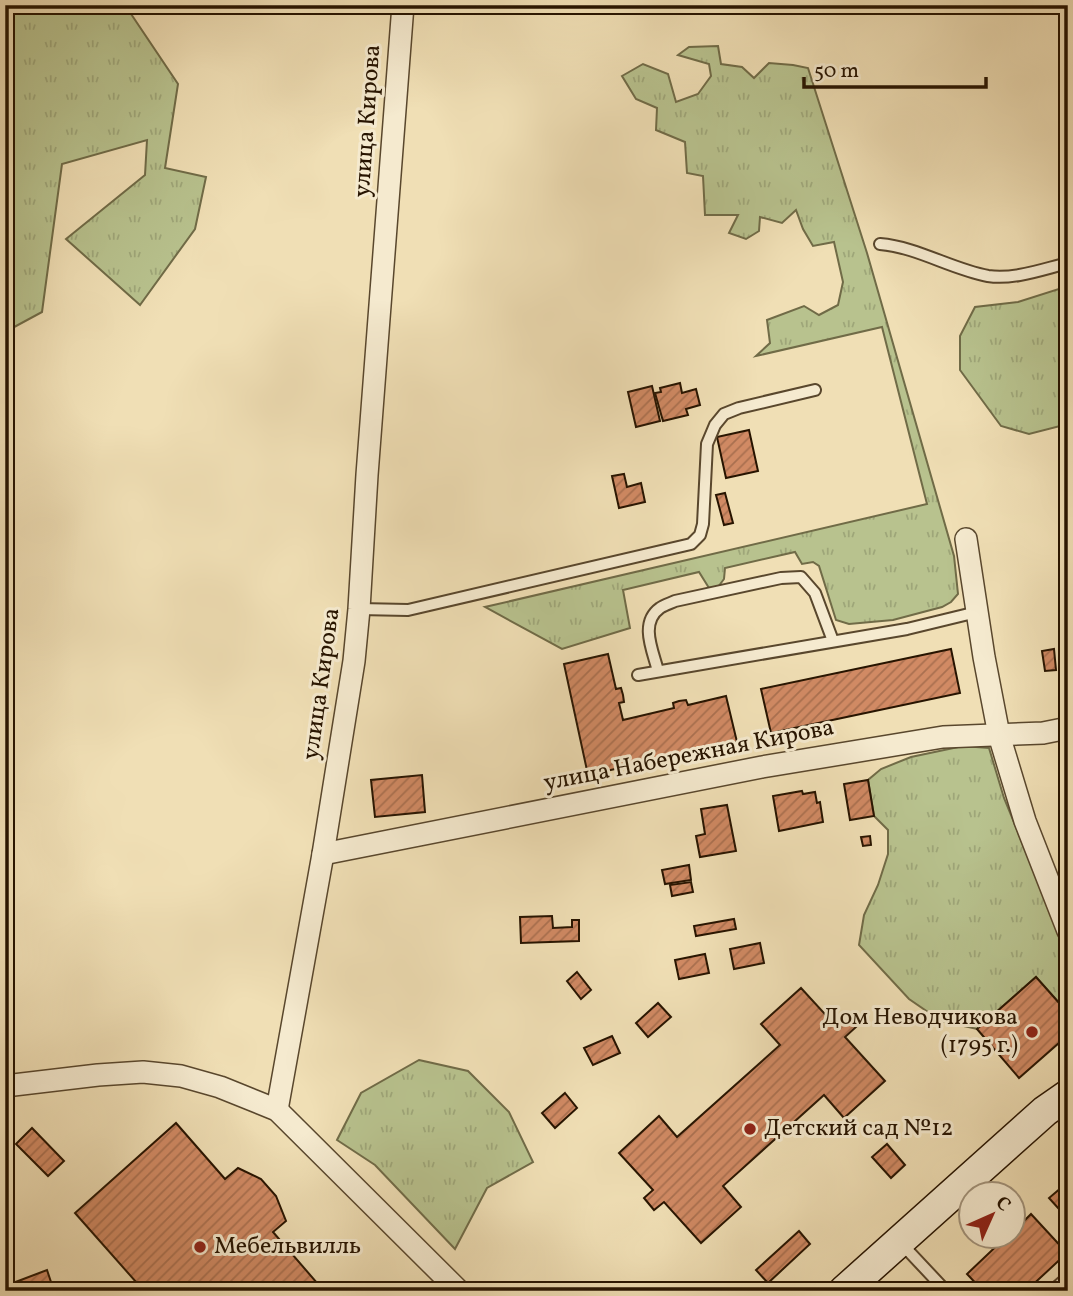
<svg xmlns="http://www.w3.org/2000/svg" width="1073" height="1296" viewBox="0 0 1073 1296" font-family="Vollkorn,serif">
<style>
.grass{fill:url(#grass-tufts);stroke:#706b47;stroke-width:2}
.building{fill:url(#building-hatch);stroke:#271400;stroke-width:2}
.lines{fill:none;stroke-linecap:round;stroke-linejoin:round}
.service-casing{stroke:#59472d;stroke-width:14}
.minor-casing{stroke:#59472d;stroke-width:24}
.secondary-casing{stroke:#271400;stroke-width:33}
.service{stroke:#f5eacf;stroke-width:10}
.minor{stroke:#f5eacf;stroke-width:21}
.secondary{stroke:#f5eacf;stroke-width:30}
.poi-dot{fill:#8f2418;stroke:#f5eacf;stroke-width:2.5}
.labels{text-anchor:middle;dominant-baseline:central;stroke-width:6;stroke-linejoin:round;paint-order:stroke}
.street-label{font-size:24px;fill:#271400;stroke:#f5eacf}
.poi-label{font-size:24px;fill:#271400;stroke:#f5eacf;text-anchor:start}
</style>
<defs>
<pattern id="grass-tufts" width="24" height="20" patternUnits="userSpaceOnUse" patternTransform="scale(1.75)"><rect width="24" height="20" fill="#b8c28e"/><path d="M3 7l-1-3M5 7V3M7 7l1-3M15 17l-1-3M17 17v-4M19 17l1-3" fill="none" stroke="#9ea679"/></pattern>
<pattern id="building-hatch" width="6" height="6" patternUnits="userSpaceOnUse" patternTransform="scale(1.75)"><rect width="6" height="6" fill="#d18a64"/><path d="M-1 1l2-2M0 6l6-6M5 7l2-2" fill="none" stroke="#aa7050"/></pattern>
</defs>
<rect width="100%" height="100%" fill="#f0dfb5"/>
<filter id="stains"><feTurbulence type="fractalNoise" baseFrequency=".00286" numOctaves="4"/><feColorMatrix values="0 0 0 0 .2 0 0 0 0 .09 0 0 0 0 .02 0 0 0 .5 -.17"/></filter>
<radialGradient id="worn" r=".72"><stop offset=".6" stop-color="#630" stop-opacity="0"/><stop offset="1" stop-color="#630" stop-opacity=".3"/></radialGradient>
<!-- grass -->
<g class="grass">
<path d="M5 5H125L178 84 165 168 206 177 195 229 140 305 66 239 145 175 147 140 62 164 42 312 5 332Z"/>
<path d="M718 46 721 64 742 67 754 78 769 63 793 65 808 68 867 253 954 556 958 594 951 602 942 607 893 620 849 624 836 620 819 566 813 562 802 564 795 552 725 568 724 579 718 587 709 588 699 572 623 590 630 628 562 649 485 607 927 504 882 327 756 356 770 343 767 320 804 306 819 315 838 305 843 282 834 242 813 246 803 229 796 210 782 223 760 217 759 231 746 239 729 233 738 215H705L703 176 687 173 685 142 656 130 657 108 636 99 622 76 643 64 668 74 676 102 698 94 711 76 709 64 678 55 689 47Z"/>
<path d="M1068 286V424L1029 434 1001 426 960 370V336L975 307 1018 302Z"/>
<path d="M963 746 989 748 1004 798 1068 954V1013L1036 977 977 1029 941 1021 909 999 859 945 864 915 878 885 888 854V830L874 816 868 780 881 769 911 757Z"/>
<path d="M419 1060 468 1071 509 1112 533 1162 487 1188 455 1249 375 1165 337 1140 361 1093Z"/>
</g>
<!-- building -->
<g class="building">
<path d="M680 383 682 393 696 389 700 405 686 409 688 415 663 421 655 393 661 392 660 388Z"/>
<path d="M652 386 660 421 636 427 628 392Z"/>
<path d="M749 430 758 471 726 478 717 437Z"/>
<path d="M624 474 627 487 641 483 645 502 619 508 612 476Z"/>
<path d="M725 493 733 523 724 525 716 495Z"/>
<path d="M951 649 960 693 771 733 761 689Z"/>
<path d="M1054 649 1056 670 1045 671 1042 651Z"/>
<path d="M608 654 616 689 621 688 623 695 624 702 619 703 623 720 674 708 673 703 679 701 686 700 688 705 726 696 737 742 588 775 564 664Z"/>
<path d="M422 775 425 812 375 817 371 780Z"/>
<path d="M868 780 874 816 850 820 844 784Z"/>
<path d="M802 791 803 794 815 792 817 803 820 802 823 822 779 831 773 796Z"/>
<path d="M727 805 736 851 700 857 696 836 705 834 701 809Z"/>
<path d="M870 836 871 845 863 846 861 837Z"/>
<path d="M689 865 691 880 665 884 662 870Z"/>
<path d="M691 882 693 892 672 896 670 885Z"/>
<path d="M552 916 553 928 572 927V920H579V941L521 943 520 917Z"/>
<path d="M734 919 736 929 696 936 694 926Z"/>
<path d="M760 943 764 963 734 969 730 949Z"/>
<path d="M705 954 709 973 679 979 675 960Z"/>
<path d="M577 972 591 990 581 999 567 981Z"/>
<path d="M1036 977 1068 1013V1035L1019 1078 977 1029Z"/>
<path d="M801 988 834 1024 845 1015 856 1027 845 1037 885 1081 844 1118 824 1095 723 1186 741 1207 701 1243 664 1202 654 1210 644 1198 653 1190 619 1153 659 1116 677 1137 780 1045 761 1024Z"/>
<path d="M658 1003 671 1017 648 1037 636 1023Z"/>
<path d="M612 1036 620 1053 593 1065 584 1048Z"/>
<path d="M565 1093 577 1108 555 1128 542 1113Z"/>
<path d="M176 1123 225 1179 238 1168 261 1179 276 1196 286 1221 273 1232 324 1291H144L75 1213Z"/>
<path d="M32 1128 64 1161 48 1176 16 1144Z"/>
<path d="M887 1144 905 1165 891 1178 872 1157Z"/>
<path d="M1068 1182V1219L1049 1198Z"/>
<path d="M1031 1214 1067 1253 1026 1291H983L967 1274 1007 1236H1014V1231Z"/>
<path d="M799 1231 810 1244 768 1283 756 1270Z"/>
<path d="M47 1270 54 1291H5V1286Z"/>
</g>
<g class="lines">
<defs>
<g id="service">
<path d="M880 244C917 247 951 269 988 276 1014 280 1043 269 1068 263"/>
<path d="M359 609 408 610 691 544 700 535 703 524 707 444 715 425 724 414 739 408 815 390"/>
<path d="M658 671C653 651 639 623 660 608 664 605 671 603 675 601L781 578 801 577 815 593 833 641"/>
<path d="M638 675 907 629 977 612"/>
<path d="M900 1242 946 1291"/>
<path d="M1052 1291 1068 1277"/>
</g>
<g id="minor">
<path d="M966 539 984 657 999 735 1025 821 1068 931"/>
<path d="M323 854 762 767 943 737 1043 733 1068 728"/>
<path d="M5 1086 98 1075 143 1072 181 1076 220 1087 277 1110 459 1291"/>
<path d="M277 1110 323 854 354 661 359 609 367 475 403 5"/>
</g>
<path id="secondary" d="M844 1291 1045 1111 1068 1095"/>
</defs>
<!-- service casing -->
<use href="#service" class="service-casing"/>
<!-- minor casing -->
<use href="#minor" class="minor-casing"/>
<!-- secondary casing -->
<use href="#secondary" class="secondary-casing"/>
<!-- service -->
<use href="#service" class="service"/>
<!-- minor -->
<use href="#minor" class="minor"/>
<!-- secondary -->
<use href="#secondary" class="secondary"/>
</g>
<!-- markers -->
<g class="poi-dot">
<circle cx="1032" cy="1032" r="7"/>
<circle cx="750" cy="1129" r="7"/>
<circle cx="200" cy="1247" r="7"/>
</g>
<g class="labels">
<!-- street labels -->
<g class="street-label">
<text transform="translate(368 121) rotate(-86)">улица Кирова</text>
<text transform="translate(322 684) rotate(-82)">улица Кирова</text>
<text transform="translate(689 756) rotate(-11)">улица Набережная Кирова</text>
</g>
<!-- poi labels -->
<g class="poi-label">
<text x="1018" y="1018" text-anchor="end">Дом Неводчикова<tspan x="1018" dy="28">(1795 г.)</tspan></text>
<text x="764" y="1129">Детский сад №12</text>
<text x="214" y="1247">Мебельвилль</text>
</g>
</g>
<!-- margin -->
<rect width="1073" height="1296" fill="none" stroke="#f0dfb5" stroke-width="28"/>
<rect x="7" y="7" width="1059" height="1282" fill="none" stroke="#271400" stroke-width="3.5"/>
<rect x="14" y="14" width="1045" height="1268" fill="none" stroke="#271400" stroke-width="2"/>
<!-- north arrow -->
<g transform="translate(992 1215) rotate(45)"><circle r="33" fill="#f5eacf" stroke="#a3947c" stroke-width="2"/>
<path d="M0-5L12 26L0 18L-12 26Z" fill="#8f2418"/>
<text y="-10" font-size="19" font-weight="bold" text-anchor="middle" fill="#271400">С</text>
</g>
<!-- scale -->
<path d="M804 77v10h182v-10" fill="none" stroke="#271400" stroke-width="3.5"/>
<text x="814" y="77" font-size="21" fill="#271400" stroke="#f5eacf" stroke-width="5" paint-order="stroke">50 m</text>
<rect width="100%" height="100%" filter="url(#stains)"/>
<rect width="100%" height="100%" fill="url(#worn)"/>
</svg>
